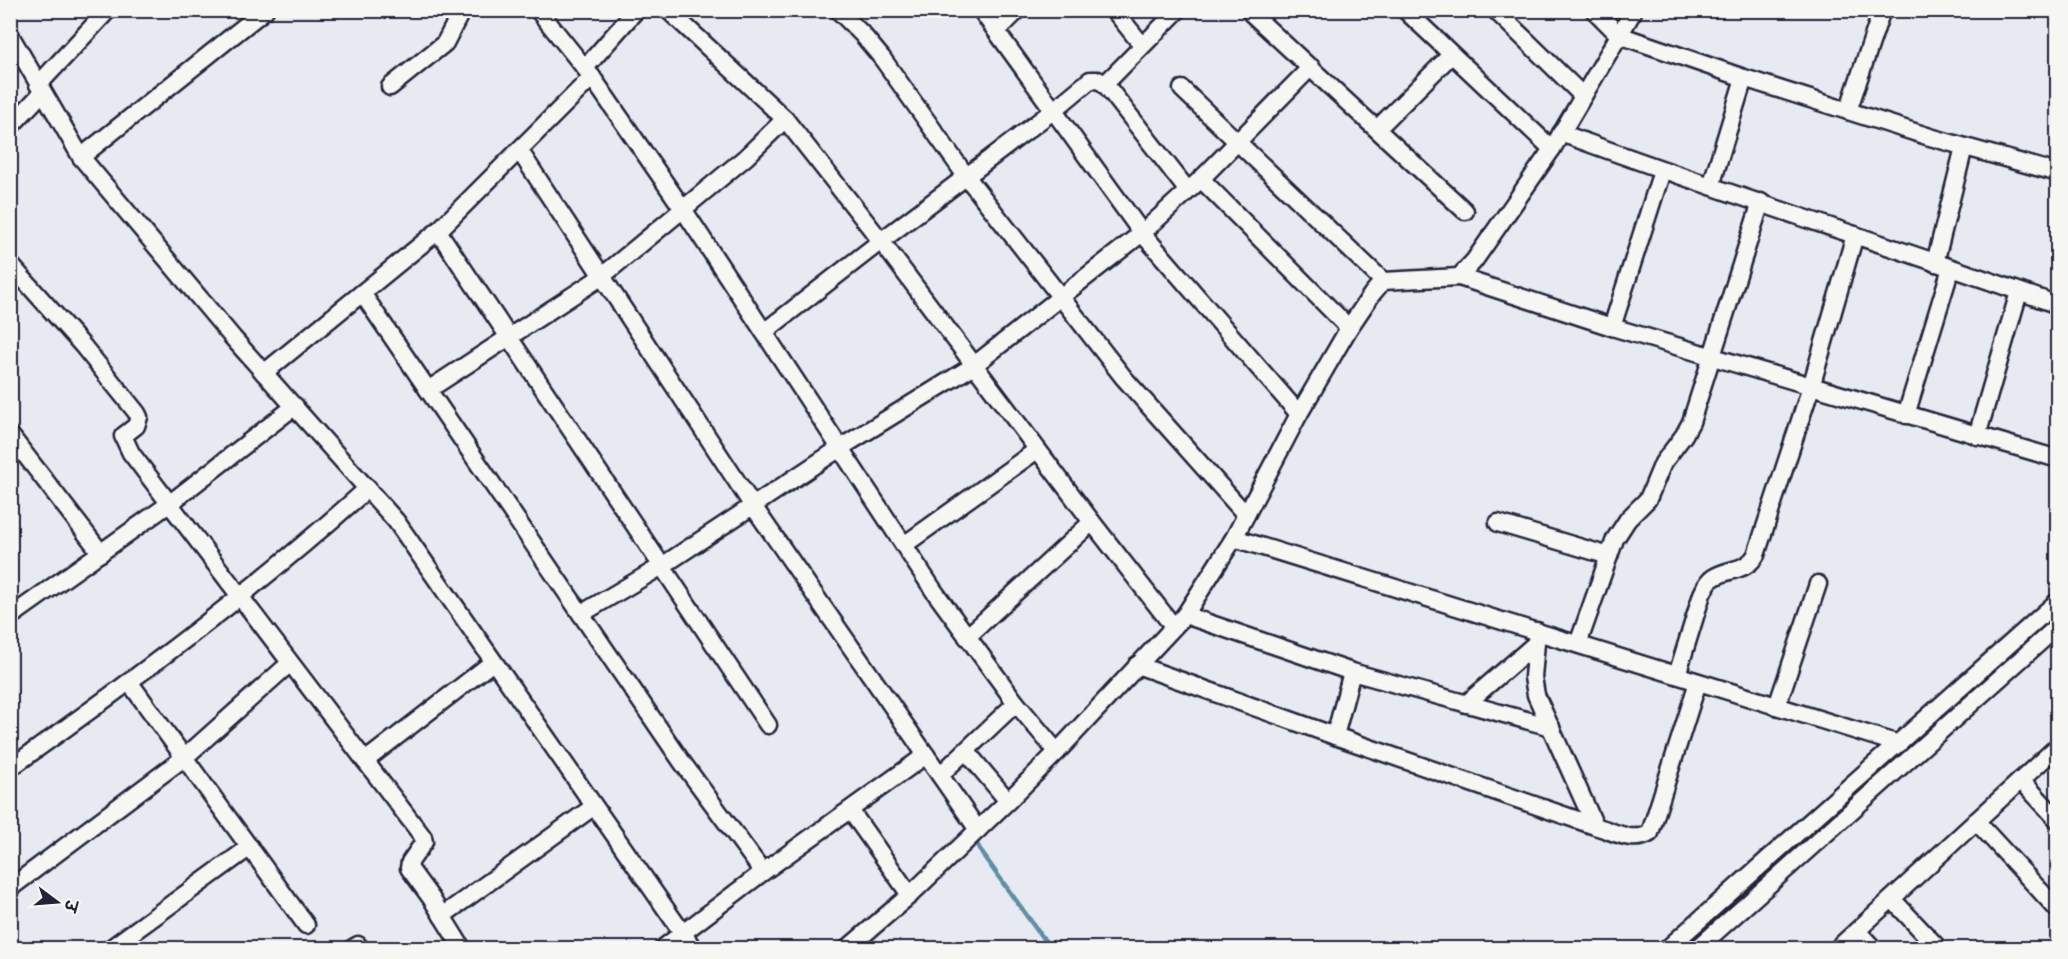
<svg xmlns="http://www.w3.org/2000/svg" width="2068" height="959" viewBox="0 0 2068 959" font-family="Itim,'Playpen Sans Deva',sans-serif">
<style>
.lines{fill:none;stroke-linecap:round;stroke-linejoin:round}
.stream{stroke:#608da5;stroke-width:5}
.minor-casing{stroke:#22223b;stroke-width:21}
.minor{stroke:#f6f6f2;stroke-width:16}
</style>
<rect width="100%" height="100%" fill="#e7ebf1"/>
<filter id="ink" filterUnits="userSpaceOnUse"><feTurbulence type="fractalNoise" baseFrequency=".0167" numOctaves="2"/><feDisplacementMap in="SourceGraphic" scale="12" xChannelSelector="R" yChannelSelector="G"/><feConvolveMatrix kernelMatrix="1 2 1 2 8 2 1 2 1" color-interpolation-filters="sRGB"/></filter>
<g filter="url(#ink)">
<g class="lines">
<!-- stream -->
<path class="stream" d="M976 842 981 852 1050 948"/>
<defs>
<g id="minor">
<path d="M538 10 592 77 683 209 934 591 1016 703 1057 752"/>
<path d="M668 10 785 119 881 241 1092 522 1173 626"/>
<path d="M838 10 862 34 882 58 966 176 1124 378 1246 515"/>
<path d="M981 10 1142 233 1299 414"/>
<path d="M1114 10 1142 45"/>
<path d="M1405 10 1552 149"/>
<path d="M1495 10 1583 96"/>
<path d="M1594 10 1619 35 1744 78 1930 137 2058 173"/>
<path d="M1251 13 1465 211"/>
<path d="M997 31 1018 10"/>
<path d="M10 35 81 157 233 338 396 521 693 948"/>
<path d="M585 68 636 10"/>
<path d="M1105 84 1178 10"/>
<path d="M38 85 108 10"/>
<path d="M390 87 445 43 462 10"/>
<path d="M1182 89 1383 281"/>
<path d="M1848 111 1882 10"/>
<path d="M10 127 42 93"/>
<path d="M1377 129 1451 55"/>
<path d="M1561 133C1725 194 1893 246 2058 305"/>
<path d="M519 150 753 506 978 830"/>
<path d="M81 157 265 10"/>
<path d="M1201 179 1349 328"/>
<path d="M1711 186 1744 78"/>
<path d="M438 231 768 725"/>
<path d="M1935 263 1964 147"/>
<path d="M10 264 83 346 137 413 139 417 136 426 123 436 131 453 423 837 424 842 410 862 409 868 431 898 462 948"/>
<path d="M1459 277 1612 327 2058 459"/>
<path d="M362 293 682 762 763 872"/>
<path d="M1612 327 1662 171"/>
<path d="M764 332 881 241 1054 110 1090 80H1098L1105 84 1188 191"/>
<path d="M264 373 438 231 592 77"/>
<path d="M428 390 601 277 746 157 785 119"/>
<path d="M1906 415 1951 268"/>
<path d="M10 435 101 553"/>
<path d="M1977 436 2019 292"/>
<path d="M1498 523 1609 556"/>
<path d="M1234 538 1899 744"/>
<path d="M904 545 1037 450"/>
<path d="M581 614 662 566 840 448 973 366 1142 233 1201 179 1311 67"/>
<path d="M1185 615 1352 672 1551 727"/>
<path d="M10 617 169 504 295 406"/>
<path d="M1537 631 1533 677 1536 695 1595 826"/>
<path d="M967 637 1092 522"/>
<path d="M1578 644 1615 539 1628 519 1648 499 1663 463 1684 435 1691 422 1761 202"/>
<path d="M1137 665 1335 736 1595 826C1612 831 1634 844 1650 833L1698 682"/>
<path d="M1677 675 1702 594C1705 588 1708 581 1713 578 1728 568 1746 572 1756 555L1811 387 1855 235"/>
<path d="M130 683 306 925"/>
<path d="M1466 704 1535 644"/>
<path d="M1777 706 1818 584"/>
<path d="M1335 736 1352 672"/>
<path d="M966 751 1008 801"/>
<path d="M365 761 493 662"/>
<path d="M10 768C134 680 255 590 368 488"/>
<path d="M940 775 1016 703"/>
<path d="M2021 780 2058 820"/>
<path d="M850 810 910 895"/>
<path d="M1976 821 2058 910"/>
<path d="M10 888 185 757 290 663"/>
<path d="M1892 899 1938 948"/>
<path d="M442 916 593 807"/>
<path d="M1857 931 1873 948"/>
<path d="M111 948 250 847"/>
<path d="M353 948 358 945"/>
<path d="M663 948 763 872 926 755"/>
<path d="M848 948 910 895 1008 801 1057 752 1185 615 1234 538 1299 414 1349 328 1372 294 1383 281 1459 277 1474 261 1552 149 1634 10"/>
<path d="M1668 948 2058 601"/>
<path d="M1698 948 2058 626"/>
<path d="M1838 948 2058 746"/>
</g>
</defs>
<!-- minor casing -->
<use href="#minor" class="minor-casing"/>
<!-- minor -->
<use href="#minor" class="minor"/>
</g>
</g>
<!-- margin -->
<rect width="2068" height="959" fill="none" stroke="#f6f6f2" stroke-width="36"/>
<rect x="18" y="18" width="2032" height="923" fill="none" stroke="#22223b" stroke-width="2" filter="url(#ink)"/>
<!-- north arrow -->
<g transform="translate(57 902) rotate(106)" stroke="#f6f6f2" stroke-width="4.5" paint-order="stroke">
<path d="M0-4.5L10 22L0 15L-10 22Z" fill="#22223b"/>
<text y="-9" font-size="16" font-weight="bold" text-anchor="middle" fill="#22223b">उ</text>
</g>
</svg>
